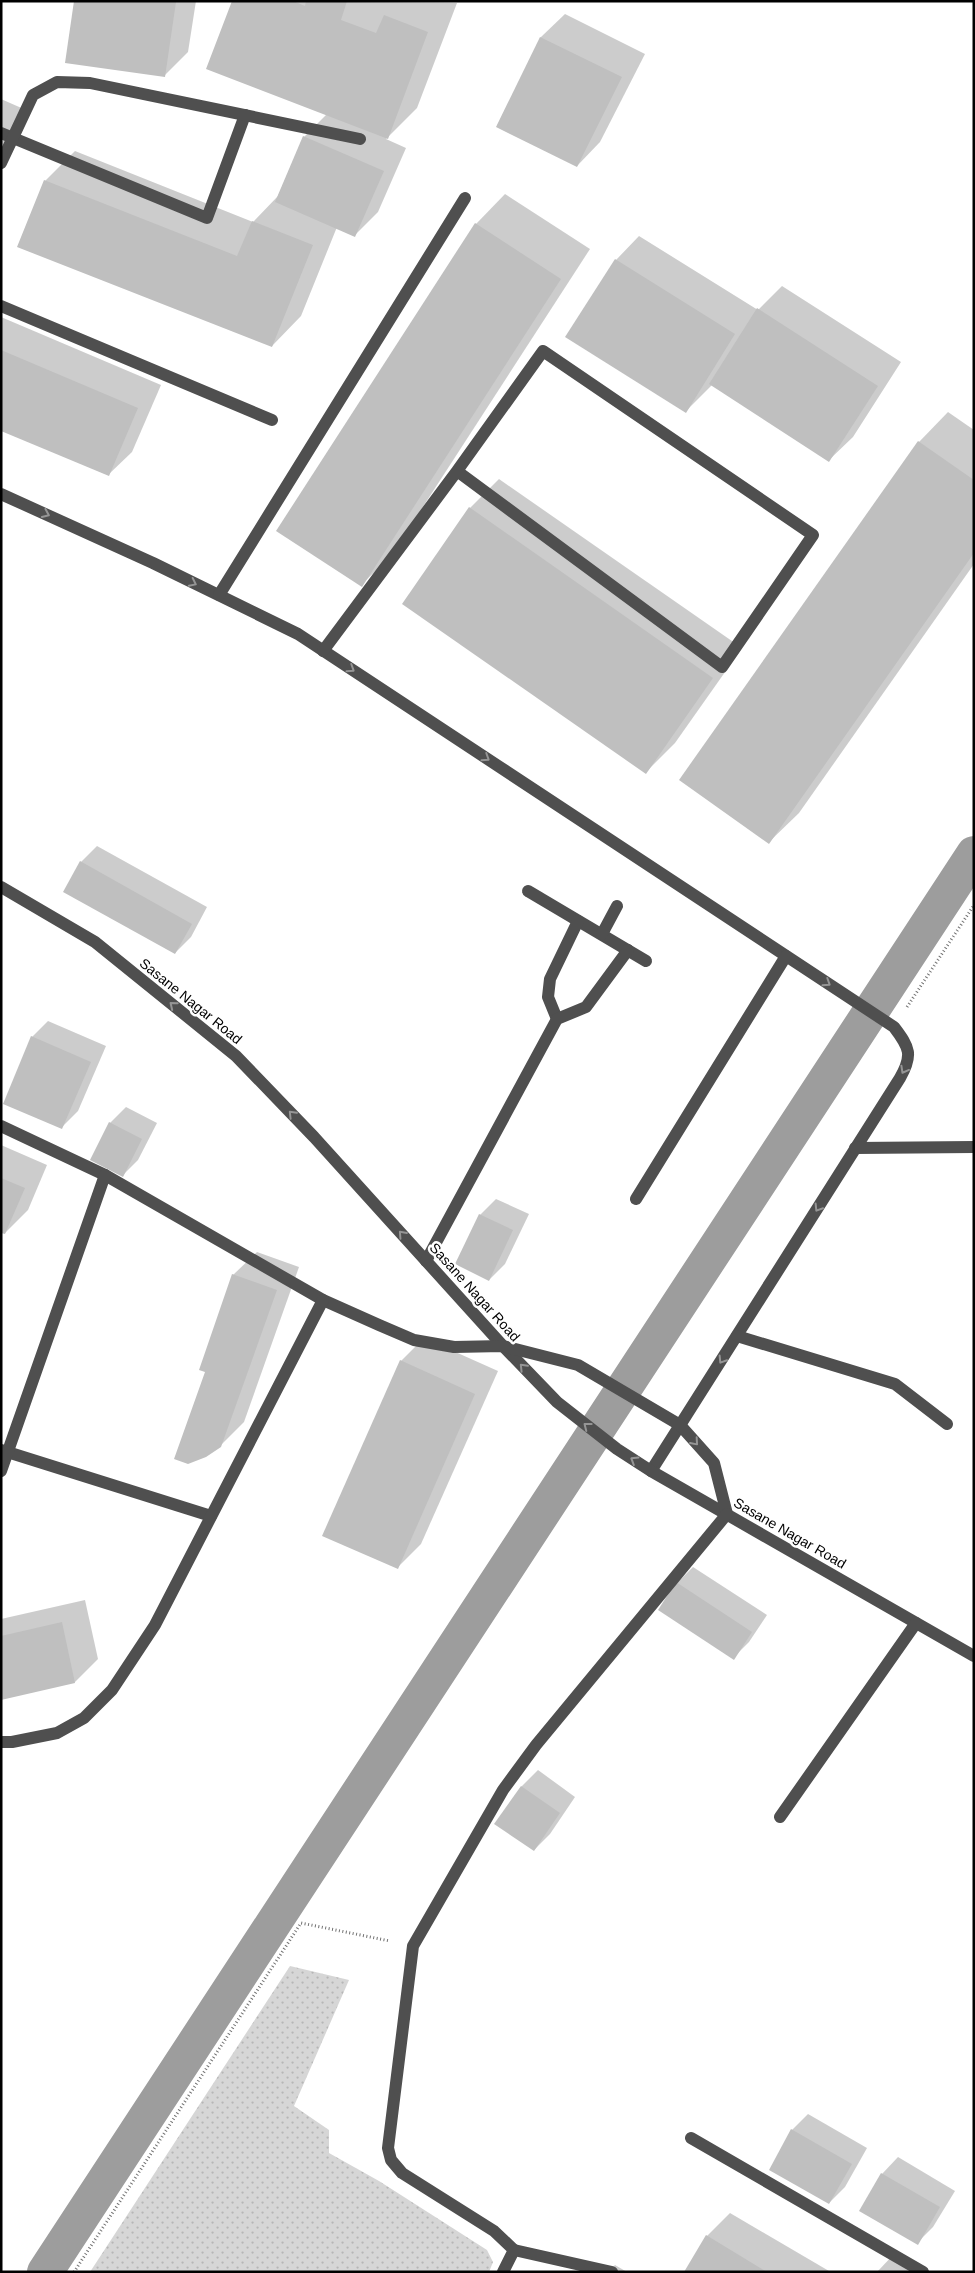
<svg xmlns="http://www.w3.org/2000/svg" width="975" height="2273" viewBox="0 0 975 2273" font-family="Helvetica,sans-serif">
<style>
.park{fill:url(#park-dots)}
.shadow{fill:#0003}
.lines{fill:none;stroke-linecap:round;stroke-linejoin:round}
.canal{stroke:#9d9d9d;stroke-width:36}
.building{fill:#bfbfbf}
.path{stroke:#717171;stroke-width:3;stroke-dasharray:1 2.5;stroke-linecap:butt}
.minor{stroke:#4f4f4f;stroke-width:12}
.oneway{stroke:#959595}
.labels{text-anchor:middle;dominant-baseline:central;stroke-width:5;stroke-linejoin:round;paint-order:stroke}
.street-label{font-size:14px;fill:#000;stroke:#fff}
</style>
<defs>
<pattern id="park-dots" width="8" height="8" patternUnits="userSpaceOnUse" patternTransform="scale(1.25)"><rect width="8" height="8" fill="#d6d6d6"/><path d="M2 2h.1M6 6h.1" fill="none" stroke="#b6b6b6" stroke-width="1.8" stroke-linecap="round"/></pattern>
</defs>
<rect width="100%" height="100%" fill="#fff"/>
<!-- park -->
<path class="park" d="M290 1966 349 1980 294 2106 329 2130V2153L379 2181 487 2250 493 2262 489 2272H90Z"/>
<!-- shadow -->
<g class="shadow">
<path d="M75 1H196L188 52 165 75Z"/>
<path d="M233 1 457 3 417 108 386 139 406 148 378 212 355 235 337 227 301 316 272 346 45 181 75 151 253 222 278 196 304 137 327 114Z"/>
<path d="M565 14 645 54 600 142 577 166 497 126 541 37Z"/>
<path d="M1 99 26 110 1 165Z"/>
<path d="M505 194 590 249 391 556 361 585 476 224Z"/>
<path d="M639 236 758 310 782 286 901 362 853 437 829 460 712 385 686 411 616 260Z"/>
<path d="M1 317 161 385 132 452 108 475 1 429Z"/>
<path d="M948 412 974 430V564L799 813 769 842 919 442Z"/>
<path d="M499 479 742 648 675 743 646 772 470 508Z"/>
<path d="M97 846 207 907 191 937 175 953 81 862Z"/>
<path d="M48 1021 106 1046 78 1111 62 1127 32 1037Z"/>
<path d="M126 1107 157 1123 138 1160 122 1176 110 1123Z"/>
<path d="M1 1145 47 1165 28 1210 5 1233 1 1231Z"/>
<path d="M496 1199 529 1214 505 1264 489 1280 480 1215Z"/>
<path d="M257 1252 299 1267 244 1422 220 1446 207 1372 233 1275Z"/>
<path d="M424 1338 498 1371 421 1544 397 1568 401 1361Z"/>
<path d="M693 1567 767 1615 749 1642 733 1658 677 1583Z"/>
<path d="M85 1600 98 1659 75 1682 1 1699V1619Z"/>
<path d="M538 1770 575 1797 550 1834 534 1850 496 1823 522 1786Z"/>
<path d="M808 2114 867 2148 845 2187 829 2203 792 2130Z"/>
<path d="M898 2157 955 2191 933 2227 917 2243 861 2210 882 2174Z"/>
<path d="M730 2213 829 2271 685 2272 707 2236Z"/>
<path d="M895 2253 925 2272H877Z"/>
<path d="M615 2265 627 2272H608Z"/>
</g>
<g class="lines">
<!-- canal -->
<path class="canal" d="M45 2272 974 854"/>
</g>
<!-- building -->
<g class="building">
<path d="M74 1 176 2 165 77 65 63Z"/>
<path d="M232 1H293L305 6 306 1H347L341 20 376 33 384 15 428 32 388 139 206 69Z"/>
<path d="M540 37 622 77 577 167 496 127Z"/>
<path d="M303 136 384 171 355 237 275 202Z"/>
<path d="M44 180 237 256 252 221 313 245 272 347 17 247Z"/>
<path d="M475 223 561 279 362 587 276 531Z"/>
<path d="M615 259 735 334 686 413 565 337Z"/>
<path d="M757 308 878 386 829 462 709 384Z"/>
<path d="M1 350 138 408 109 476 1 431Z"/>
<path d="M918 441 974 480V553L769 844 679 780Z"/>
<path d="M469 507 713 678 646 774 402 604Z"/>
<path d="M80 861 192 924 175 954 63 892Z"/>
<path d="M31 1036 91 1062 62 1129 3 1104Z"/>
<path d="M109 1122 142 1139 123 1177 90 1160Z"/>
<path d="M1 1178 25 1188 5 1234 1 1233Z"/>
<path d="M479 1214 513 1230 489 1281 455 1264Z"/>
<path d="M232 1274 277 1290 221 1447 206 1457 188 1464 174 1459 205 1372 199 1370Z"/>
<path d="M400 1360 475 1394 398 1569 322 1536Z"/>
<path d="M676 1582 752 1632 734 1660 658 1610Z"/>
<path d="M62 1622 75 1683 1 1700V1636Z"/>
<path d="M521 1786 560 1813 534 1851 494 1824Z"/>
<path d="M791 2129 852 2164 829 2204 769 2170Z"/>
<path d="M881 2173 940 2207 918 2245 859 2211Z"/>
<path d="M706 2235 767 2272H684Z"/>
</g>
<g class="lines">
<!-- path -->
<g class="path">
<path d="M907 1007 974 905"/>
<path d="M74 2272 301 1923 390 1941"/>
</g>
<!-- minor -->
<g class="minor">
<path d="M1 133 207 218 245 115"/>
<path d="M1 163 33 95 57 82 90 83 360 139"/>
<path d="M1 306 272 420"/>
<path d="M1 494 153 563 298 634 894 1027C910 1048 913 1055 900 1078L651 1471"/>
<path d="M219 595 465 198"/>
<path d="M323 651 457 471 543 351 813 535 722 667 457 471"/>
<path d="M1 887 95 942 236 1056 314 1137 503 1346 557 1402 617 1449 651 1471 974 1656"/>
<path d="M528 891 646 961"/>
<path d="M602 934 617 906"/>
<path d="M557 1019 548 997 550 979 578 921"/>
<path d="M1 1126 105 1175 323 1300 379 1325 414 1340 454 1347 503 1346 578 1365 680 1425 714 1463 727 1514"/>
<path d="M855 1148 974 1147"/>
<path d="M636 1199 786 956"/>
<path d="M426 1261 557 1019 586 1007 628 950"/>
<path d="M737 1336 895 1384 947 1424"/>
<path d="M1 1450 211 1516"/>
<path d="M1 1471 105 1175"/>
<path d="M1 1742H12L57 1733 84 1718 112 1690 155 1625 323 1300"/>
<path d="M780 1817 916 1623"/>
<path d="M691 2138 923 2272"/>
<path d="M514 2250 612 2272"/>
<path d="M503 2272 514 2250 494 2231 402 2173 391 2160 388 2148 413 1946 503 1790 536 1745 727 1514"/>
</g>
</g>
<!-- one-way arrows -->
<defs><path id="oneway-chevron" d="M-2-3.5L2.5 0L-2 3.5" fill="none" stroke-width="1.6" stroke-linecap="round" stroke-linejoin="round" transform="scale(1.25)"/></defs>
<g class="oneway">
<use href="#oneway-chevron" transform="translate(46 514) rotate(24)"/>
<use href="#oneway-chevron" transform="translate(193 583) rotate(26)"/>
<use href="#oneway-chevron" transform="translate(351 669) rotate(33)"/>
<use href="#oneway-chevron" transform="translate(486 758) rotate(33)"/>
<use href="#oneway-chevron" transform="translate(827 983) rotate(33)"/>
<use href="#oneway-chevron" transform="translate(173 1005) rotate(-141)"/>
<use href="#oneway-chevron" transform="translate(904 1070) rotate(119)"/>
<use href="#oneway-chevron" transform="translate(292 1114) rotate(-134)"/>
<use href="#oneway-chevron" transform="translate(818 1208) rotate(122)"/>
<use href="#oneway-chevron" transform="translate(402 1234) rotate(-132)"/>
<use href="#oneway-chevron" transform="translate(722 1360) rotate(122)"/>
<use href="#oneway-chevron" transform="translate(523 1367) rotate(-134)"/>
<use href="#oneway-chevron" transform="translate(587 1426) rotate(-142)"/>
<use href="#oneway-chevron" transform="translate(695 1442) rotate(49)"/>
<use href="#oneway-chevron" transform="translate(634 1460) rotate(-148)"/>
</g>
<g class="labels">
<!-- street labels -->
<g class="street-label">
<text transform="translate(191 1001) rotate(39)">Sasane Nagar Road</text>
<text transform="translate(475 1292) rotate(48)">Sasane Nagar Road</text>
<text transform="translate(790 1533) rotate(30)">Sasane Nagar Road</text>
</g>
</g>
<!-- border -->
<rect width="975" height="2273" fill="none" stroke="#000000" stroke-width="5"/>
</svg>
